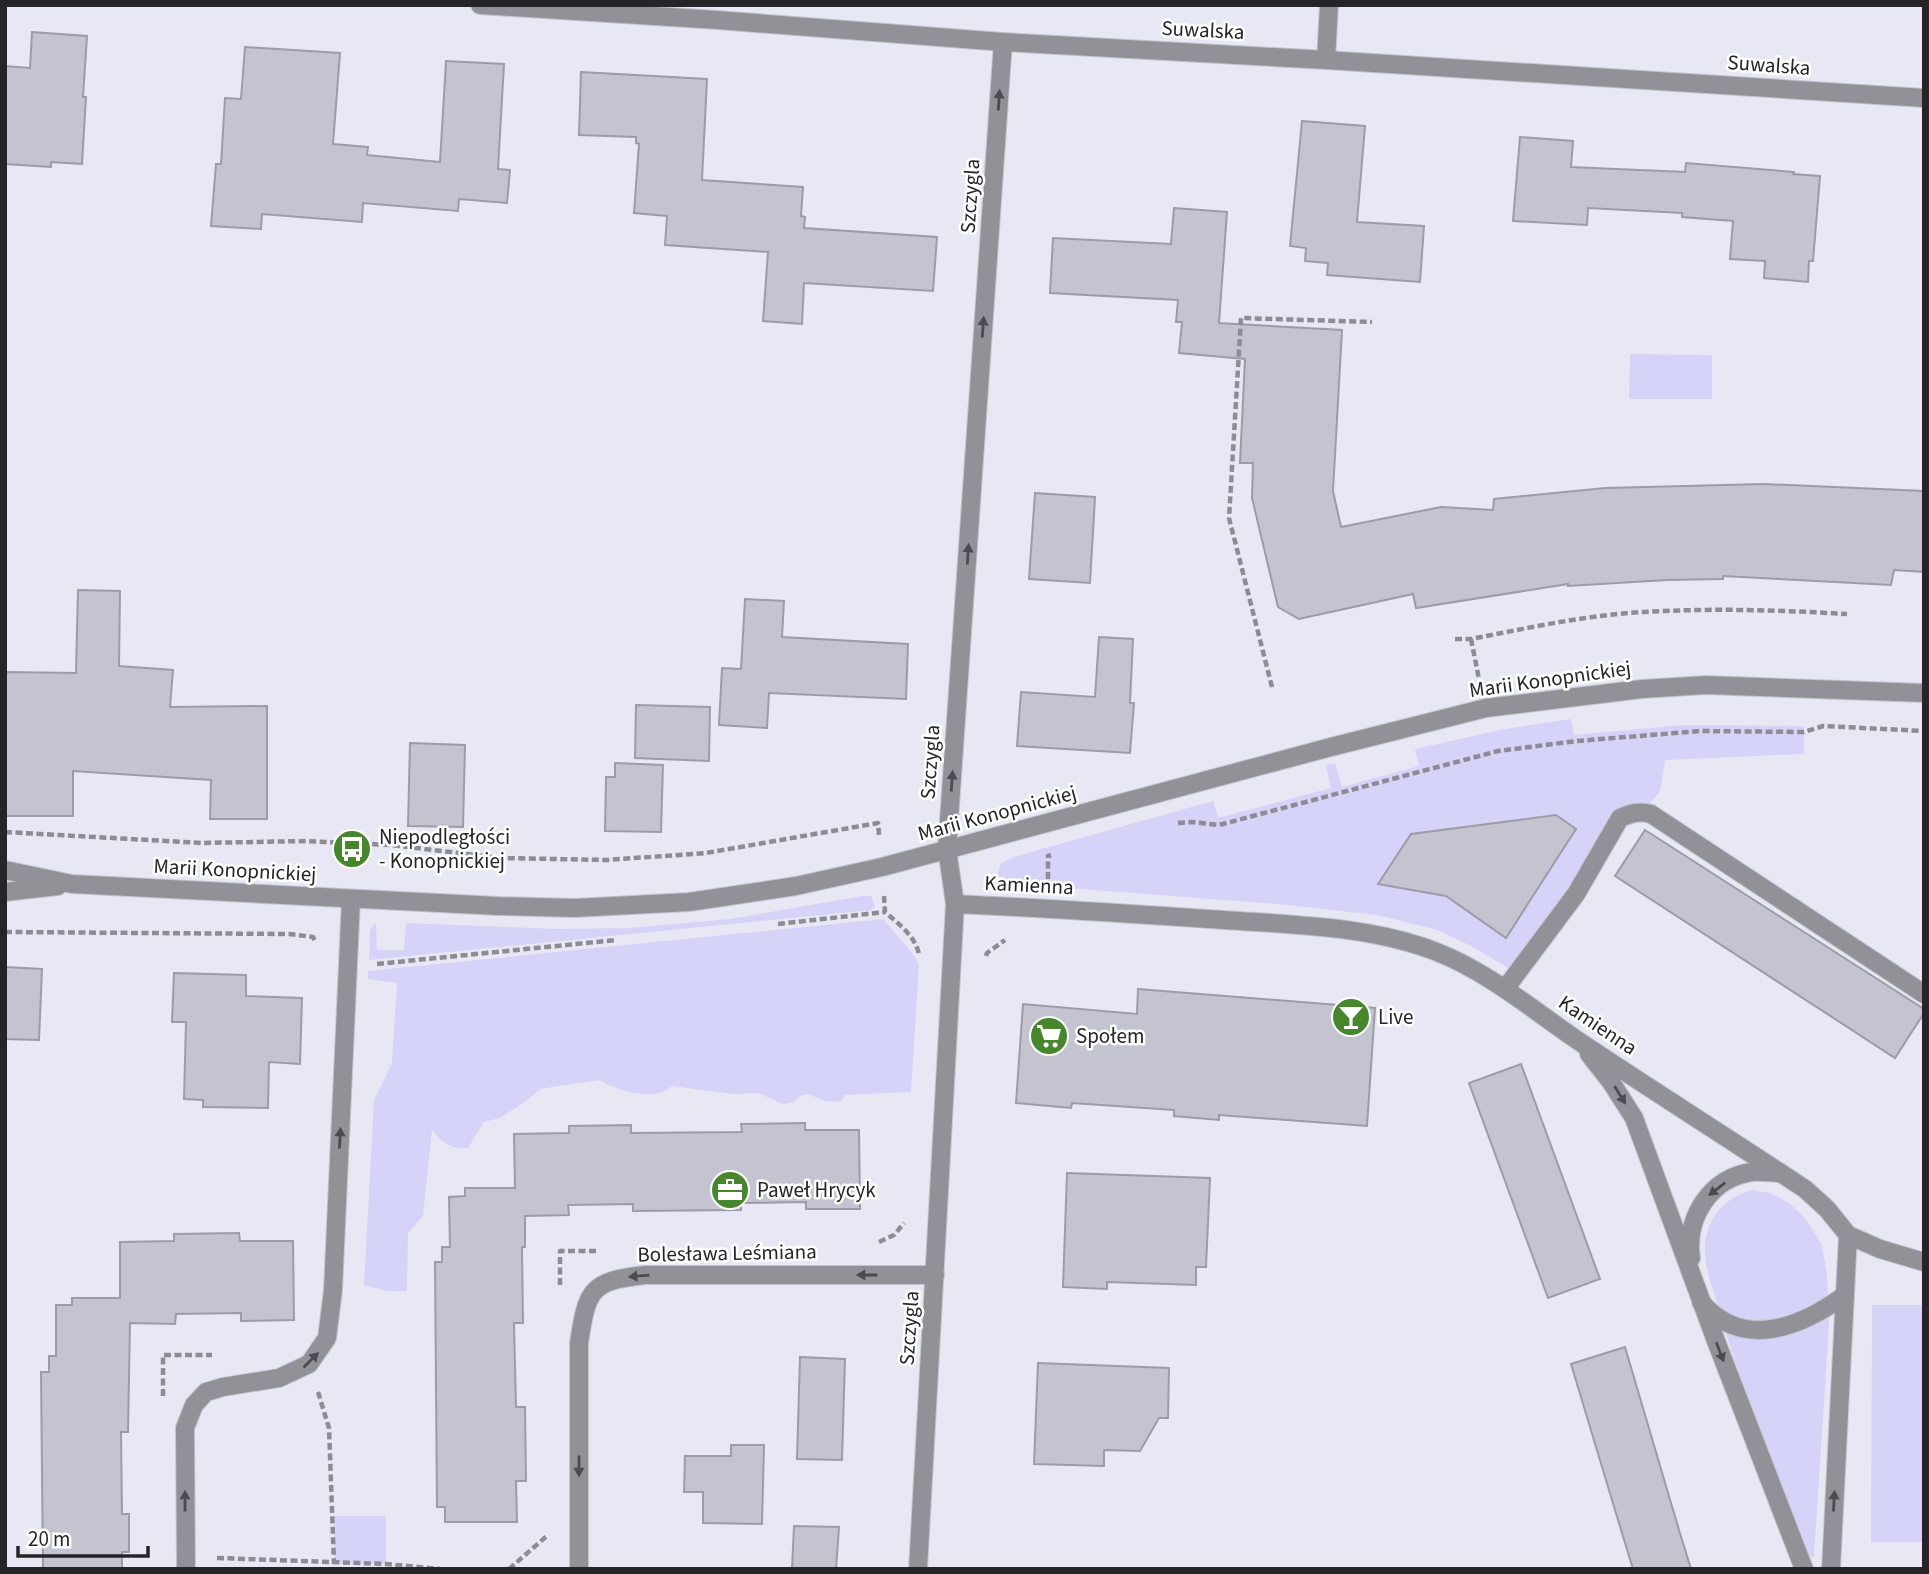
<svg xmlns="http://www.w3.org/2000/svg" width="1929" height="1574" viewBox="0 0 1929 1574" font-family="'Source Sans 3',sans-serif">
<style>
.green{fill:#d6d3f9}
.building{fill:#c4c3d0;stroke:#9c9ca8;stroke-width:2}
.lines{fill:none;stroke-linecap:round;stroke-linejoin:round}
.lane-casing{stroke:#c5c5d0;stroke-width:20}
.street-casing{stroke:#c5c5d0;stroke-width:20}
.path{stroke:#8c8c95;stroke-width:4.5;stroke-dasharray:7 3.5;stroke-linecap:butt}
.lane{stroke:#929197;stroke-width:18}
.street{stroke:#929197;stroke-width:18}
.oneway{fill:#4b4b50}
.labels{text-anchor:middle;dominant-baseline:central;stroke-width:5;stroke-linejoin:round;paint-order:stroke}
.street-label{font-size:21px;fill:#252529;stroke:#fff}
.poi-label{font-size:21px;fill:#252529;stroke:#fff;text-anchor:start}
</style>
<rect width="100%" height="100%" fill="#e8e8f5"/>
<!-- green -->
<g class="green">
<path d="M1630 354 1712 355V399H1629Z"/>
<path d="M1571 719 1574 735 1683 725 1804 726V754L1665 760 1660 792 1642 812 1631 813 1516 973 1473 947 1437 930 1377 915 1288 905 1015 884 1001 880 998 874 1000 864 1013 857 1213 801 1218 818 1331 788 1326 765 1335 763 1342 787 1419 766 1415 749 1505 729Z"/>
<path d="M862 896H871L875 906 872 910 369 960 370 931 374 924H376L377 950H404L406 923 559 929 628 928 730 919Z"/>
<path d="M883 919 912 953 919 965 911 1092 845 1095 841 1101C834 1102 827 1102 822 1100 810 1095 803 1090 794 1102L783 1104 758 1093 734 1094 672 1086C668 1088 666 1091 662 1092 645 1098 614 1090 600 1080L540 1089 529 1099 500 1118 484 1122 468 1148C449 1149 443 1143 432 1130L423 1216 408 1233 407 1291H387L364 1285 374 1100 392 1063 397 983 368 979V971Z"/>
<path d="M1753 1190 1770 1193 1789 1203 1806 1219 1822 1245 1827 1275 1829 1325 1814 1557 1809 1556C1778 1475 1742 1393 1719 1309 1713 1290 1704 1267 1705 1247 1706 1218 1726 1196 1753 1190Z"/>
<path d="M1872 1305H1924V1542H1871Z"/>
<rect x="334" y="1516" width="52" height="48"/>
</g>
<!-- building -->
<g class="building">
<path d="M32 32 87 36 83 97H86L82 164 51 162V167L5 164V66L30 68Z"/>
<path d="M245 47 340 53 333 144 368 147 367 155 440 162 446 61 504 64 498 169 510 170 507 203 459 199 458 211 363 203 362 222 262 214 261 229 211 226 216 164H221L225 98 241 99Z"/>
<path d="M581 72 707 79 702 180 803 187 801 216 805 217 804 228 937 237 933 291 804 283 802 324 763 321 768 252 665 245 667 216 634 213 639 144 636 143V137L579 135Z"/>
<path d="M1302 121 1365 126 1357 222 1424 226 1420 282 1327 275 1328 263 1305 261 1306 248 1290 246Z"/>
<path d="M1520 137 1573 141 1571 167 1685 172 1686 163 1794 172 1793 174 1820 176 1813 261H1809L1808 282 1764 278 1765 261 1730 259 1733 221 1682 217V213L1588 208 1587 225 1513 221Z"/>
<path d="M1174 208 1227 212 1219 323 1342 330 1333 491 1341 527 1441 507 1493 510 1494 499 1605 488 1764 484 1924 491V572L1894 570 1891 585 1723 576V579L1667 580 1568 586V584L1416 608 1413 594 1299 619 1278 607 1252 498 1253 463H1240L1245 359 1179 353 1182 322H1176L1178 300 1050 293 1053 238 1171 244Z"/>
<path d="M1035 493 1095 497 1090 583 1029 579Z"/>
<path d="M78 590 120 591 119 666 173 670 170 707 267 706V819H210L211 780 73 771V816H5V672L76 673Z"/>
<path d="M745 599 784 601 782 637 908 644 906 699 769 693 767 728 719 725 722 668 741 669Z"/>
<path d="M1099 637 1133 639 1130 703H1134L1130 753 1017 746 1021 692 1095 697Z"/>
<path d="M636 705 710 707 709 761 635 758Z"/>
<path d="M410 743 465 745 463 827 408 826Z"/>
<path d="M615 763 663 765 661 832 605 831 606 777H615Z"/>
<path d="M1556 815 1576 829 1506 938 1446 896 1378 884 1411 834Z"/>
<path d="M1645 830 1924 1009V1013L1895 1058 1615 876Z"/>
<path d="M5 967 42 969 39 1040 5 1039Z"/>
<path d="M174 973 246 975V996L302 998 300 1064 269 1062 268 1108 203 1107V1100L184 1099 186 1022H172Z"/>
<path d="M1138 989 1375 1008 1367 1126 1219 1115V1120L1174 1116V1110L1072 1103 1071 1108 1016 1103 1023 1004 1137 1014Z"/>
<path d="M1521 1064 1600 1279 1548 1298 1469 1083Z"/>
<path d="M805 1123V1130H859L860 1209H806V1202L741 1203V1210L633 1211V1204L568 1205 569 1215 525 1216V1247H522L523 1323H514L516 1407H525L526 1481H516L517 1522H445V1507H437L435 1262H442V1247H450L449 1197 465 1196V1188H515L514 1134 569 1133V1126L631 1125V1133L742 1132 741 1124Z"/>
<path d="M1067 1173 1210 1178 1206 1267H1196V1285L1107 1282V1289L1063 1287Z"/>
<path d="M239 1233 240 1241H293L294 1320 241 1321V1313L176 1314 175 1324 130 1323 128 1432H121L122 1514H129V1552H122V1569H43L41 1372H49V1356H56V1305H72V1298H120V1242L174 1241V1234Z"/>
<path d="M1625 1347 1679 1530 1691 1569H1633L1615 1510 1571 1364Z"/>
<path d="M800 1357 845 1359 842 1460 797 1459Z"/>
<path d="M1038 1363 1169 1368 1168 1418H1159L1140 1451 1104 1450V1466L1034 1464Z"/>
<path d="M731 1445H764L762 1524 703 1523V1492H684L685 1456H731Z"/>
<path d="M794 1526 839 1527 836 1569H792Z"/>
</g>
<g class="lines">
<defs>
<g id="lane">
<path d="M1505 989 1576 894 1620 818C1631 813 1639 811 1651 814L1924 994"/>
<path d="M1701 1302C1743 1351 1801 1327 1845 1295"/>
<path d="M186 1569 185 1428 194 1405 206 1392 223 1387 279 1378 309 1364 327 1338 333 1290 351 899"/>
<path d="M579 1569V1343C587 1290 590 1281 645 1275H935"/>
</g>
<g id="street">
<path d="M480 5 717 20 1003 42 1326 60 1924 98"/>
<path d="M1326 60 1329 5"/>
<path d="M5 870 72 884 498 906 575 908 689 902 796 886 882 867 1331 747 1486 708 1642 689 1706 685 1924 693"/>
<path d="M5 892 58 886"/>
<path d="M955 904C1045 908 1135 914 1224 920 1295 925 1371 926 1437 952 1490 973 1534 1011 1580 1042 1655 1092 1731 1140 1805 1189L1827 1209 1848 1235 1831 1569"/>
<path d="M1589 1054 1611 1082 1634 1118 1716 1341 1804 1569"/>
<path d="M1848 1235 1880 1249 1924 1262"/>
<path d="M1691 1258C1685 1218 1710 1178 1752 1172 1761 1171 1771 1173 1781 1173"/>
<path d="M918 1569 955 904 947 849 1003 42"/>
</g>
</defs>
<!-- lane casing -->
<use href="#lane" class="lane-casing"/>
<!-- street casing -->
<use href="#street" class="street-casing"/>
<!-- path -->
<g class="path">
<path d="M1455 639H1471C1528 628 1586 615 1644 612 1711 608 1779 610 1847 614"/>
<path d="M1471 639 1479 679"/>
<path d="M1272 687 1229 518 1241 318 1372 322"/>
<path d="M1178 823 1192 822 1219 825 1498 751 1577 741 1700 731 1804 732 1823 726 1924 731"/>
<path d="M5 832 202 843 306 841 391 845 500 858 607 860 706 853 878 823 879 835"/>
<path d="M1048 879V856L1051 855"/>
<path d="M884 896 885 912C899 924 915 936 919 954"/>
<path d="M778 924 885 912"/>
<path d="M5 932 289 934 313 937 316 943"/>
<path d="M986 956 987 953 1005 940"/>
<path d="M377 964 616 940"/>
<path d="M879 1242 894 1235 904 1223"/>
<path d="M560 1285V1251H598"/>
<path d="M318 1392 329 1428 334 1564"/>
<path d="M163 1396V1355H212"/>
<path d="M217 1558 386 1564 440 1569"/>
<path d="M509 1569 548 1535"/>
</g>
<!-- lane -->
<use href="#lane" class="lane"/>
<!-- street -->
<use href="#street" class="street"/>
</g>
<!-- one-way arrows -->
<defs><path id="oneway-solid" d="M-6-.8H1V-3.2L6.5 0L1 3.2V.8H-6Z" transform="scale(1.75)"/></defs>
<g class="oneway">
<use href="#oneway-solid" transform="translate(999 100) rotate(-86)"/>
<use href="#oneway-solid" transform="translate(983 327) rotate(-86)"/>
<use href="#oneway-solid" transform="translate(968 554) rotate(-86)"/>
<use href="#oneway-solid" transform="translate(952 781) rotate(-86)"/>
<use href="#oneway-solid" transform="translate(1620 1095) rotate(58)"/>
<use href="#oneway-solid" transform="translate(340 1138) rotate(-87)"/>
<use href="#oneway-solid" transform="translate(1717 1189) rotate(142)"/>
<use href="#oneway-solid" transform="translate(867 1275) rotate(-180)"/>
<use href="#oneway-solid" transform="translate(639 1276) rotate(175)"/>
<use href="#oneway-solid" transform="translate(1720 1352) rotate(69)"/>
<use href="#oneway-solid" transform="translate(311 1360) rotate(-45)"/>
<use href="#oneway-solid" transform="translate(579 1466) rotate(90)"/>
<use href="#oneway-solid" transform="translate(185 1501) rotate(-90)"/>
<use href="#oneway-solid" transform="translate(1834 1501) rotate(-87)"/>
</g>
<!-- icons -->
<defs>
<symbol id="bus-disc" viewBox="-11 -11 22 22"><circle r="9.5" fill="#45872a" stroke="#fff"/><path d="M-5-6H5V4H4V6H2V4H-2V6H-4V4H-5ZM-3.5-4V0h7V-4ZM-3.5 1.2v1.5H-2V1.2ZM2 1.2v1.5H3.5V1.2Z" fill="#fff"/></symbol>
<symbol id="bar-disc" viewBox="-11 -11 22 22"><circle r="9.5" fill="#45872a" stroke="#fff"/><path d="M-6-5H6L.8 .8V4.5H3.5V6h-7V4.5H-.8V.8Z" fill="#fff"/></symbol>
<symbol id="supermarket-disc" viewBox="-11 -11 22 22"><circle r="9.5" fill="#45872a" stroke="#fff"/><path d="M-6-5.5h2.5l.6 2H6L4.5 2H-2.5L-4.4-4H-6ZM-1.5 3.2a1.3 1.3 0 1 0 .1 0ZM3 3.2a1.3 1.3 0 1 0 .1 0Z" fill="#fff"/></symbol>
<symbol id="office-disc" viewBox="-11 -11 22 22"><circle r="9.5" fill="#45872a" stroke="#fff"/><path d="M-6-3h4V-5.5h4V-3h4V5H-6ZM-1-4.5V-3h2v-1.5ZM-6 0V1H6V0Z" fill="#fff"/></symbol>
</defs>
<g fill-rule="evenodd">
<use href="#bus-disc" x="330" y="827" width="44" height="44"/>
<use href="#bar-disc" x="1329" y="995" width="44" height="44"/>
<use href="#supermarket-disc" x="1027" y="1014" width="44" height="44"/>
<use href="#office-disc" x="708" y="1168" width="44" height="44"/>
</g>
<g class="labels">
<!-- street labels -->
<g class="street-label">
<text transform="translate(1203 30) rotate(3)">Suwalska</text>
<text transform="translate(1769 65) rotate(4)">Suwalska</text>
<text transform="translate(970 196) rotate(-86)">Szczygla</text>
<text transform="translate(1550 679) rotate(-8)">Marii Konopnickiej</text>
<text transform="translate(930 762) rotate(-86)">Szczygla</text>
<text transform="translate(997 813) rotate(-15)">Marii Konopnickiej</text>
<text transform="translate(235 870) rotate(3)">Marii Konopnickiej</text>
<text transform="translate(1029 885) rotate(3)">Kamienna</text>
<text transform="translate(1598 1025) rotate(34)">Kamienna</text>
<text transform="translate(727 1253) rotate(-1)">Bolesława Leśmiana</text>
<text transform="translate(909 1328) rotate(-86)">Szczygla</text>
</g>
<!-- poi labels -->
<g class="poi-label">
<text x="379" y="837">Niepodległości<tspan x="379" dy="24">- Konopnickiej</tspan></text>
<text x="1378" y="1017">Live</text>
<text x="1076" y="1036">Społem</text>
<text x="757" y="1190">Paweł Hrycyk</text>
</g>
</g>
<!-- border -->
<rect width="1929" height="1574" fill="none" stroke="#252529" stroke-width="14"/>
<!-- scale -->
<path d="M18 1546v10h130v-10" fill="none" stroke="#252529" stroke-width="3.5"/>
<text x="28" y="1546" font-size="21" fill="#252529" stroke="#ffffff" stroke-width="5" paint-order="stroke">20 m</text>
</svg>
